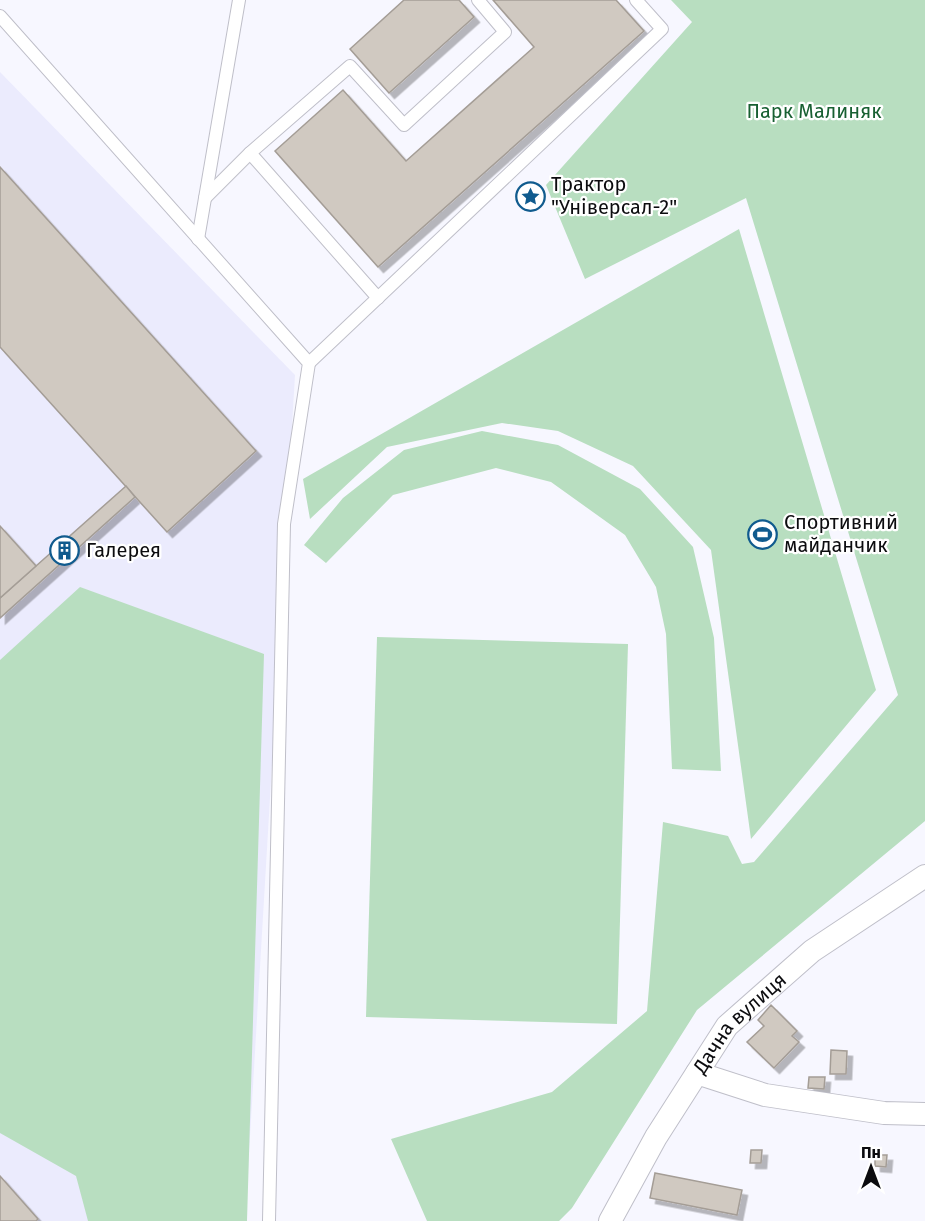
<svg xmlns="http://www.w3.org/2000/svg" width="925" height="1221" viewBox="0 0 925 1221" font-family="'Fira Sans',sans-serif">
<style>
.built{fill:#ebebfd}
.green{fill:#b8dec0}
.building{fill:#d0c9c1;stroke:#a49d96;stroke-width:1.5;filter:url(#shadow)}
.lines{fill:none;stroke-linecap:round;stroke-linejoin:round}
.lane-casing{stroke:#bfbfc9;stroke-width:14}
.street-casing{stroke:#bfbfc9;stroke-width:24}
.lane{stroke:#fff;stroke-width:12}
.street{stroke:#fff;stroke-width:22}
.labels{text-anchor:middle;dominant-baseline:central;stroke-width:4.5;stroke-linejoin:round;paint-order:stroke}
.park-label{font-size:20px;fill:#186032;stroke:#fff}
.poi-label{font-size:20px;fill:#0c0c0f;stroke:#fff;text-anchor:start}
.street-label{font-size:20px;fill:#0c0c0f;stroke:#fff}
</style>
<defs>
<filter id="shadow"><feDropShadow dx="5.5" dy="5.5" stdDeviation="0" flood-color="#0004"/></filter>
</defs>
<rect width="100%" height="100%" fill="#f7f7ff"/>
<!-- built -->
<path class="built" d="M0 72 295 375 245 1221H0Z"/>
<!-- green -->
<g class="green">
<path d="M671 0H925V821L697 1010 572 1208 559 1221H427L391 1139 552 1092 647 1011 663 822 728 836 742 864 754 862 898 695 746 198 585 279 546 185 692 22Z"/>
<path d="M739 229 876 690 751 839 711 550 633 466 558 431 502 423 387 447 310 519 303 479Z"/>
<path d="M482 431 558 445 640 489 693 547 714 638 721 771 672 769 666 634 656 587 625 535 551 482 496 468 393 495 326 563 304 545 343 498 404 450Z"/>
<path d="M80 587 264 654 247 1221H88L76 1176 0 1133V660Z"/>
<path d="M377 637 628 644 617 1024 366 1017Z"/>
</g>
<!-- building -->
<g class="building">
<path d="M404 0H459L474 17 389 93 350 49Z"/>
<path d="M493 0H616L644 31 378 267 275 151 343 90 406 161 534 47Z"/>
<path d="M0 167 256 451 167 532 0 347Z"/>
<path d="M126 486 135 497 0 618V598Z"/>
<path d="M0 526 36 566 0 598Z"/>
<path d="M771 1005 797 1031 792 1036 799 1042 774 1068 747 1042 764 1026 758 1020Z"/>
<path d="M831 1050 847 1051 846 1074H830Z"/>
<path d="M809 1077H825L824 1089 808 1088Z"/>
<path d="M751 1150H762L761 1163H750Z"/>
<path d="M875 1155H887L886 1167 875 1166Z"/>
<path d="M655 1173 742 1190 737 1215 650 1198Z"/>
<path d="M0 1176 38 1219 36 1221H0Z"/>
</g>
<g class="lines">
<defs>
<g id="lane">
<path d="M0 16 309 363 284 524 269 1221"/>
<path d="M205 198 250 153"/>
<path d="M198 239 239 0"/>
<path d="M378 298 250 153 350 66 404 125 505 32 478 0"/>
<path d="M309 363 662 29 636 0"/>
</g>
<g id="street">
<path d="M697 1073 765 1095 884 1113 925 1114"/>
<path id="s1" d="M610 1221 656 1137 727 1026 812 951 925 876"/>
</g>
</defs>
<!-- lane casing -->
<use href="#lane" class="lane-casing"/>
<!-- street casing -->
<use href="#street" class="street-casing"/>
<!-- lane -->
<use href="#lane" class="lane"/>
<!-- street -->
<use href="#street" class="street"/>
</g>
<!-- icons -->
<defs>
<symbol id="sight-ring" viewBox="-11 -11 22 22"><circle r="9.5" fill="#fff" stroke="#105b8e" stroke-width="1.5"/><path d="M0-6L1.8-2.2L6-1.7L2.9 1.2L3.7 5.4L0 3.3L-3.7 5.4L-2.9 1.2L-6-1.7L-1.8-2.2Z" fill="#105b8e"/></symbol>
<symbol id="stadium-ring" viewBox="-11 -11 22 22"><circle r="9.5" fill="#fff" stroke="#105b8e" stroke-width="1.5"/><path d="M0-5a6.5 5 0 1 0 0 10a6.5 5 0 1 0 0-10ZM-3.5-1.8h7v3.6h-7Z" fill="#105b8e"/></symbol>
<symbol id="building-ring" viewBox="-11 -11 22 22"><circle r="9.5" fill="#fff" stroke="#105b8e" stroke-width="1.5"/><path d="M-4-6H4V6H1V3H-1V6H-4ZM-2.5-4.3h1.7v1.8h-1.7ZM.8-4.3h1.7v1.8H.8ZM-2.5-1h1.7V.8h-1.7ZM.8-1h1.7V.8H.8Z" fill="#105b8e"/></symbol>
</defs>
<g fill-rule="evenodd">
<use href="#sight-ring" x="514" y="180" width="33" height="33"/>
<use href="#stadium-ring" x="746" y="518" width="33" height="33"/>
<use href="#building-ring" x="48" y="534" width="33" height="33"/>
</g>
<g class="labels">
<!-- park labels -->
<g class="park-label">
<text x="814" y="111">Парк Малиняк</text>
</g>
<!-- poi labels -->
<g class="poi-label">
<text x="551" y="184">Трактор<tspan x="551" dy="23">"Універсал-2"</tspan></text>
<text x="784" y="522">Спортивний<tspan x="784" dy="23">майданчик</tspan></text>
<text x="86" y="550">Галерея</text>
</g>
<!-- street labels -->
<g class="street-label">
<text stroke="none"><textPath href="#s1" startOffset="238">Дачна вулиця</textPath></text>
</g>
</g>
<!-- north arrow -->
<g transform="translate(871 1167)" stroke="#ffffff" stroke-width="4.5" paint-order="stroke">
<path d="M0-4.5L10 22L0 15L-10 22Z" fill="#0c0c0f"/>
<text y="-9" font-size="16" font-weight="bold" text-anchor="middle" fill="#0c0c0f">Пн</text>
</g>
</svg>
